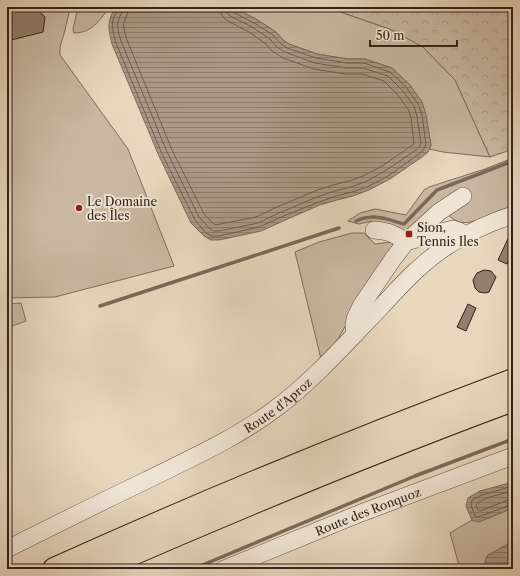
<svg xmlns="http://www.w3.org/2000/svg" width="520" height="576" viewBox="0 0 520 576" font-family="'Libre Caslon Text',serif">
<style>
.green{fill:#c8b8a2;stroke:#7e6c5d}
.forest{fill:url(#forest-crowns);stroke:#7e6c5d}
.water{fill:url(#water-rules);stroke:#7a695a}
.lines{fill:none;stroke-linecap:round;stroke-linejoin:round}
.shore{stroke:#6e5d4f;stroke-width:1}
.stream{stroke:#7a695a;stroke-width:3.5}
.building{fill:#91806e;stroke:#332118}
.minor-casing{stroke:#604e42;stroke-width:18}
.highway-casing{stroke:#332118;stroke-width:24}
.minor{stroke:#efe5d5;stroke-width:17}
.highway{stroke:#e7d7be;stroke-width:22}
.poi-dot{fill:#8f2418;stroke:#efe5d5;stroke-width:1.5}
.labels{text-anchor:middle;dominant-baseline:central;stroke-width:3.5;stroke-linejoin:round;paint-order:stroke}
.poi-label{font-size:12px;fill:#332118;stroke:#efe5d5;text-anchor:start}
.street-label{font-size:12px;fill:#332118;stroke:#efe5d5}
</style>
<defs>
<pattern id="forest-crowns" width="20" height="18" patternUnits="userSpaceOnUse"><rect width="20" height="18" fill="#c8b8a2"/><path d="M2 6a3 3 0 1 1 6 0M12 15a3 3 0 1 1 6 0" fill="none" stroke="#ac9e8b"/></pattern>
<pattern id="water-rules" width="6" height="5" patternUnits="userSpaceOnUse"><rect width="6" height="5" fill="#aa9986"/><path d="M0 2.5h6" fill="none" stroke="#8b7c6d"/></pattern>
</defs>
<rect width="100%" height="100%" fill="#e7d7be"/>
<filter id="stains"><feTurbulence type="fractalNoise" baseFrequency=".005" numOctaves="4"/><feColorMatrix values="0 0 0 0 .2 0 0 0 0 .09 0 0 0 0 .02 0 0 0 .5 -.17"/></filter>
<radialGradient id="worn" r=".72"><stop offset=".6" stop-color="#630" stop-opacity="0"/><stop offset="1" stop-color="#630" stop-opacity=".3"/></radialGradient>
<!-- green -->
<g class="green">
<path d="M7 7H71C68 15 67 22 65 30 63 40 59 44 60 55L128 149 174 266 55 297 7 298Z"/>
<path d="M78 7H109C100 21 91 33 74 33L73 29Z"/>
<path d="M232 7H326L390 29 423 47 455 80 490 157 443 152 429 149 431 145 422 102 409 84 392 68 365 59H348L317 54 289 44 283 40 276 32 256 19Z"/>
<path d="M513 158V207C508 208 503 209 498 211 478 219 463 232 445 212L408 232 372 221 359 224 348 221 360 213 375 209 406 215 424 190 429 187 485 169Z"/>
<path d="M352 233H364L375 244 392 242 393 249 347 323 336 343 321 359 295 252 319 242Z"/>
<path d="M21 303 26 321 7 328V304Z"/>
<path d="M513 508V541L487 556 483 569H460L450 533 472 520 479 521Z"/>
</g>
<!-- forest -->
<path class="forest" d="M326 7H513V149L490 157 455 80 423 47 390 29Z"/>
<!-- water -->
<g class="water">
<path d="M115 7H232L256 19 276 32 283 40 289 44 317 54 348 59H365L392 68 409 84 422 102 426 114 431 145 428 152 422 157 390 179 369 190 353 196 337 200 320 205 283 221 261 231 219 240H211L204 236 191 223 159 156 112 44C108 27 107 23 115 7Z"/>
<path d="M513 482V508L479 522 472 520 466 506 468 498 480 491Z"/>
<path d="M513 541V569H483L487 556Z"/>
</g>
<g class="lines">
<!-- shore -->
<g class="shore">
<path d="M118 7C118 12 114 15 113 20 111 28 114 35 116 43L162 154 195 220 206 233 212 236H219L259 227 281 217 319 202 336 196 352 192 367 187 388 176 419 154 424 149 426 144 422 115 418 104 406 87 390 72 364 63H347L316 58 287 48 280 43 273 35 254 23 233 12 231 10V7"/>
<path d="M123 7C123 12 120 15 119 19 116 27 119 34 121 41L167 152 199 217 210 229 214 231H219L258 223 279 213 317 197 335 191 351 187 365 182 385 171 416 150 420 146 421 143 417 116 414 106 402 90 388 76 363 68H347L315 63 285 52 277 47 270 39 252 27 230 16 227 13 226 7"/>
<path d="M129 7C129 13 125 17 124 23 123 28 125 34 127 40L172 150 204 214 215 225 256 217 277 207 315 191 333 185 349 181 363 176 382 166 414 144 411 117 408 109 397 94 384 81 362 74H346L314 69 283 58 272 51 266 44 249 32 226 20 221 14 220 7"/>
<path d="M513 486 482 495 472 500 471 505 475 516 478 517 510 505 513 504"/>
<path d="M513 491C503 494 482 497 476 505L478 510 480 511 508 500 513 499"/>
</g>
<!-- stream -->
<g class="stream">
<path d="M356 221C375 213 386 219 404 224L437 190 513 161"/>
<path d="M100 306 339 228"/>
<path d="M193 569 415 476 513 439"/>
</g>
</g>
<!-- building -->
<g class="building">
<path d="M7 7H35L45 17 43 32 7 41Z"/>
<path d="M513 228V252L507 264 498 260Z"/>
<path d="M484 270 491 271 496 277 489 292 485 293 479 292 475 288 473 280 477 273Z"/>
<path d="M468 304 476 308 466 331 457 327Z"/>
</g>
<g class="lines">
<defs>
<g id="minor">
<path d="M374 230C388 231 395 234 406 242"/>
<path d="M409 241 453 229 459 231 464 236"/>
<path d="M355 334 354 326 355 319 361 306 393 259 406 242 439 212 463 196"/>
<path id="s1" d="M7 549C53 526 99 503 145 481 189 459 235 439 275 409 314 380 347 342 381 307 402 284 423 261 449 245 469 232 491 222 513 215"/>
<path id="s2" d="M224 569 361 513 513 456"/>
</g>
<g id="highway">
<path d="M54 569C205 501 358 438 513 380"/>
<path d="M98 569C235 509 373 452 513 400"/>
</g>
</defs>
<!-- minor casing -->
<use href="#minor" class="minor-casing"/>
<!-- highway casing -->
<use href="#highway" class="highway-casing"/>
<!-- minor -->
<use href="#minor" class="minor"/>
<!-- highway -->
<use href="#highway" class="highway"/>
</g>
<!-- markers -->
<g class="poi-dot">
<circle cx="79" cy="208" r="4"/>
<rect x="405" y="230" width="8" height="8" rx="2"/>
</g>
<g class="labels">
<!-- poi labels -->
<g class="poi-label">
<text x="87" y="201">Le Domaine<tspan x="87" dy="14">des Îles</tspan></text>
<text x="417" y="227">Sion,<tspan x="417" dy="14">Tennis Iles</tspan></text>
</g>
<!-- street labels -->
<g class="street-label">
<text stroke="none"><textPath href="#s1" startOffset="307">Route d'Aproz</textPath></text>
<text stroke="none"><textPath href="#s2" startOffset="155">Route des Ronquoz</textPath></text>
</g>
</g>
<!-- margin -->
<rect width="520" height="576" fill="none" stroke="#e7d7be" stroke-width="24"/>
<rect x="8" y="8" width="504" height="560" fill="none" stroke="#332118" stroke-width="2"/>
<rect x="12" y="12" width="496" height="552" fill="none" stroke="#332118"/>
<!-- scale -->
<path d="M370 40v6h87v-6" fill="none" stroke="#332118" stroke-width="2"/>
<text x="376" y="40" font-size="12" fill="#332118" stroke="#efe5d5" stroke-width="3" paint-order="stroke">50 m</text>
<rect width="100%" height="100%" filter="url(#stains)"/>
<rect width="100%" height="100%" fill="url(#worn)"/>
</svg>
